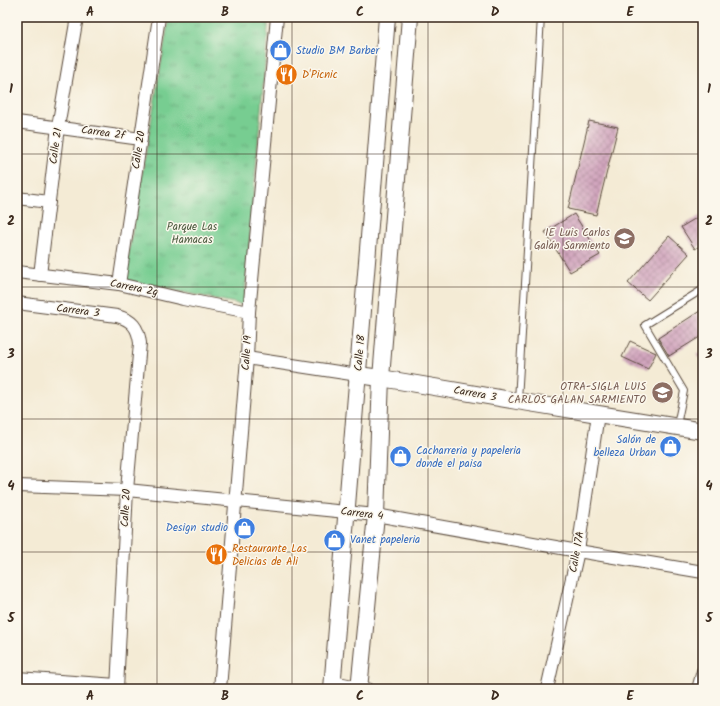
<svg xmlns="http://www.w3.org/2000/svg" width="720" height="706" viewBox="0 0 720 706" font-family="Kalam,sans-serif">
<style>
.park{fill:url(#park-tufts);stroke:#597c58}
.building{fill:url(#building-cross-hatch)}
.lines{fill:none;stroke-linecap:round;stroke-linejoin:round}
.lane-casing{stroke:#574739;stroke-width:8}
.street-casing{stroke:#574739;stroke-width:14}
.secondary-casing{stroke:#574739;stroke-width:18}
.lane{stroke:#fff;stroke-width:6}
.street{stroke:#fff;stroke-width:12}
.secondary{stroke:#fff;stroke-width:16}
.grid{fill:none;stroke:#3b2a1e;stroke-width:1;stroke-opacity:0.55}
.labels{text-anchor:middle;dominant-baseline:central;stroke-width:3;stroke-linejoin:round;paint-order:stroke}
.shop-label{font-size:11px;fill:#366cbe;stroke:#fbf7ec;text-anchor:start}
.food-label{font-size:11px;fill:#c56008;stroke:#fbf7ec;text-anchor:start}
.street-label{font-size:11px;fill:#3b2a1e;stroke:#fbf7ec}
.park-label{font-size:11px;fill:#4d5b40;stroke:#fbf7ec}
.education-label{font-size:11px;fill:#785e54;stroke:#fbf7ec;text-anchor:end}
.neatline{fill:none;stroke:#3b2a1e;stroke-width:1.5}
.grid-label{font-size:13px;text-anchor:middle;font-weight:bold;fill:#3b2a1e}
</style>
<defs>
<pattern id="park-tufts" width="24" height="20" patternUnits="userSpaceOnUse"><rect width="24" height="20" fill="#77cd91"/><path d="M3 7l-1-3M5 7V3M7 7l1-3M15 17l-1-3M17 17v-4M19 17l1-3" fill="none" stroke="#63a776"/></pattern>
<pattern id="building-cross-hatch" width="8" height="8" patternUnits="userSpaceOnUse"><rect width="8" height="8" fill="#d2a6be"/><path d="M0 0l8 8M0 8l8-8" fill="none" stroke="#ac879a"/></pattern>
</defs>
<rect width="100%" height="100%" fill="#fbf7ec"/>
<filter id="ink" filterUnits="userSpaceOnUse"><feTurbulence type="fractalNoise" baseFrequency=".025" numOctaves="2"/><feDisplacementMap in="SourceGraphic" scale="8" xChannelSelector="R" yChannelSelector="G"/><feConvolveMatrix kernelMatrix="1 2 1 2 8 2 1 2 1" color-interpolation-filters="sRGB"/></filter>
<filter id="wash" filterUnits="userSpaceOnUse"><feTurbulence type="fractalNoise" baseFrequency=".012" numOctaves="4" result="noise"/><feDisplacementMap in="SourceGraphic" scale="16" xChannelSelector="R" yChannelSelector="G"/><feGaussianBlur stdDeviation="0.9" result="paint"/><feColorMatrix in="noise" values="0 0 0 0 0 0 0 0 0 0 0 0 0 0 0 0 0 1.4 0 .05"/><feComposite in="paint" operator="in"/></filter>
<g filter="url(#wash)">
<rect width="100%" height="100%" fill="#f4ebd5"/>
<!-- park -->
<path class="park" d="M169 17H269L244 305 124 280Z"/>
<g id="blocks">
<!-- building -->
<g class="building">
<path d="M589 121 618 127 596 215 568 209Z"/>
<path d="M574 214 600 255 570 272 545 232Z"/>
<path d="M703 214V244L695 249 681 227Z"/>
<path d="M669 236 689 254 648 300 628 283Z"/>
<path d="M703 309V335L669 356 658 338Z"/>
<path d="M630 341 656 353 648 369 622 357Z"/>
<path d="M703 351V364L697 355Z"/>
</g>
</g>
</g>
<g filter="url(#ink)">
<use href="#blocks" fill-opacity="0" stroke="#574739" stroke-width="1"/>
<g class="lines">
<defs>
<g id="lane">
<path d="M518 400 541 17"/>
<path d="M677 425 684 391 645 325 700 291"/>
</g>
<g id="street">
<path d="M17 122 141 139"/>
<path d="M17 198 49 202"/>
<path d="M17 272 119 284 183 299 249 312"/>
<path d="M40 275 58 127 77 17"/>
<path d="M119 284 159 17"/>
<path d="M17 303 117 316C132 320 138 327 140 343L127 490 117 689"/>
<path d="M247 358 358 375"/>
<path d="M17 486 127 490 376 515 578 551 703 572"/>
<path d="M17 678 117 685"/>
<path d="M333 682 368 689"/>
<path d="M220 689 247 358 249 312 277 17"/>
<path d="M547 689 578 551 598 414"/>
<path d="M698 689 703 671"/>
</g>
<g id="secondary">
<path d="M358 375 381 378 517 401 598 414 703 431"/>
<path d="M332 689 387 17"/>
<path d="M359 689 376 515 381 378 410 17"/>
</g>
</defs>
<!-- lane casing -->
<use href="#lane" class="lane-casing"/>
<!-- street casing -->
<use href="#street" class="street-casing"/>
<!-- secondary casing -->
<use href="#secondary" class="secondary-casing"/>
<!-- lane -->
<use href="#lane" class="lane"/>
<!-- street -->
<use href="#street" class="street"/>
<!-- secondary -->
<use href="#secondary" class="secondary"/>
</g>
</g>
<!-- grid -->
<path class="grid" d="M157 17V689M292 17V689M428 17V689M563 17V689M17 154H703M17 287H703M17 419H703M17 552H703"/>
<!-- icons -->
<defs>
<symbol id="shop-disc" viewBox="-11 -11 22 22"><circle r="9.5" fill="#3f7fe0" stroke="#fbf7ec"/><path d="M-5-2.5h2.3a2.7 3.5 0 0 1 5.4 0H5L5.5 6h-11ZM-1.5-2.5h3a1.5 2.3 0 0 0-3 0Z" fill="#fff"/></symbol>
<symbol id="restaurant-disc" viewBox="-11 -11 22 22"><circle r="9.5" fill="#e8710a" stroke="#fbf7ec"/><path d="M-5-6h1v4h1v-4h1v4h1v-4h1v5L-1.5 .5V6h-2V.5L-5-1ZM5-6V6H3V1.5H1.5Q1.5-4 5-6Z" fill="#fff"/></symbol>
<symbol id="school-disc" viewBox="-11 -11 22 22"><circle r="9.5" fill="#8d6e63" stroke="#fbf7ec"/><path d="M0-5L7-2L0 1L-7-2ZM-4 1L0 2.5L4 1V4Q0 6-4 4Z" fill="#fff"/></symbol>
</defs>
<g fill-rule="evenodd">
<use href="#shop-disc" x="268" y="38" width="25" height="25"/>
<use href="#restaurant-disc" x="274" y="62" width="25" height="25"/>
<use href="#school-disc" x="612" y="226" width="25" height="25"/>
<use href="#school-disc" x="650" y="380" width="25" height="25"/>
<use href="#shop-disc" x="658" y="434" width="25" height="25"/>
<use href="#shop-disc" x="388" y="444" width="25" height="25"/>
<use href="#shop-disc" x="232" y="516" width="25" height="25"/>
<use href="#shop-disc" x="322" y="528" width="25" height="25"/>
<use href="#restaurant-disc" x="204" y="542" width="25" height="25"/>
</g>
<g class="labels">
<!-- shop labels -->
<g class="shop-label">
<text x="296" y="51">Studio BM Barber</text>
<text x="656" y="440" text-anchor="end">Salón de<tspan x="656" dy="13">belleza Urban</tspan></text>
<text x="416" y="451">Cacharreria y papeleria<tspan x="416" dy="13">donde el paisa</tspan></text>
<text x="228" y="528" text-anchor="end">Design studio</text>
<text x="350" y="540">Vanet papeleria</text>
</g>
<!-- food labels -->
<g class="food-label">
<text x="302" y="75">D'Picnic</text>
<text x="232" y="549">Restaurante Las<tspan x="232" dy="13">Delicias de Ali</tspan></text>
</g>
<!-- street labels -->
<g class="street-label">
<text transform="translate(103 133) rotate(8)">Carrea 2f</text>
<text transform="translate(56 146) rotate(-82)">Calle 21</text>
<text transform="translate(139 150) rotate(-81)">Calle 20</text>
<text transform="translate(134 288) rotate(11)">Carrera 2g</text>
<text transform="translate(78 311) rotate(7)">Carrera 3</text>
<text transform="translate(247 353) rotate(-86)">Calle 19</text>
<text transform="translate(360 353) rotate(-85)">Calle 18</text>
<text transform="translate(475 394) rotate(10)">Carrera 3</text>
<text transform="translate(126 508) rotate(-87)">Calle 20</text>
<text transform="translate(362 514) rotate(7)">Carrera 4</text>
<text transform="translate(577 552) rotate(-80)">Calle 17A</text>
</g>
<!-- park labels -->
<g class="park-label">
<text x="192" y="227">Parque Las<tspan x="192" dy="13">Hamacas</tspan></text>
</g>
<!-- education labels -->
<g class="education-label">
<text x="610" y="233">IE Luis Carlos<tspan x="610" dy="13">Galán Sarmiento</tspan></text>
<text x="646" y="387">OTRA-SIGLA LUIS<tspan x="646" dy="13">CARLOS GALAN SARMIENTO</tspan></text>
</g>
</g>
<!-- margin -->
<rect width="720" height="706" fill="none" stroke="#fbf7ec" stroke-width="44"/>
<rect x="22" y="22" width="676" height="662" class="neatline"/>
<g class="grid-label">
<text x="90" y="16">A</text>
<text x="225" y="16">B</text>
<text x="360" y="16">C</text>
<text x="495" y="16">D</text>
<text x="630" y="16">E</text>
<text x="11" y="93">1</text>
<text x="709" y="93">1</text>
<text x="11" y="225">2</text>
<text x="709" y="225">2</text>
<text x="11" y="358">3</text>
<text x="709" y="358">3</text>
<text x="11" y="490">4</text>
<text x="709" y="490">4</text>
<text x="11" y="622">5</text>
<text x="709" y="622">5</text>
<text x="90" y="700">A</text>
<text x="225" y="700">B</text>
<text x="360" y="700">C</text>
<text x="495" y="700">D</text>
<text x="630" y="700">E</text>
</g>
</svg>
